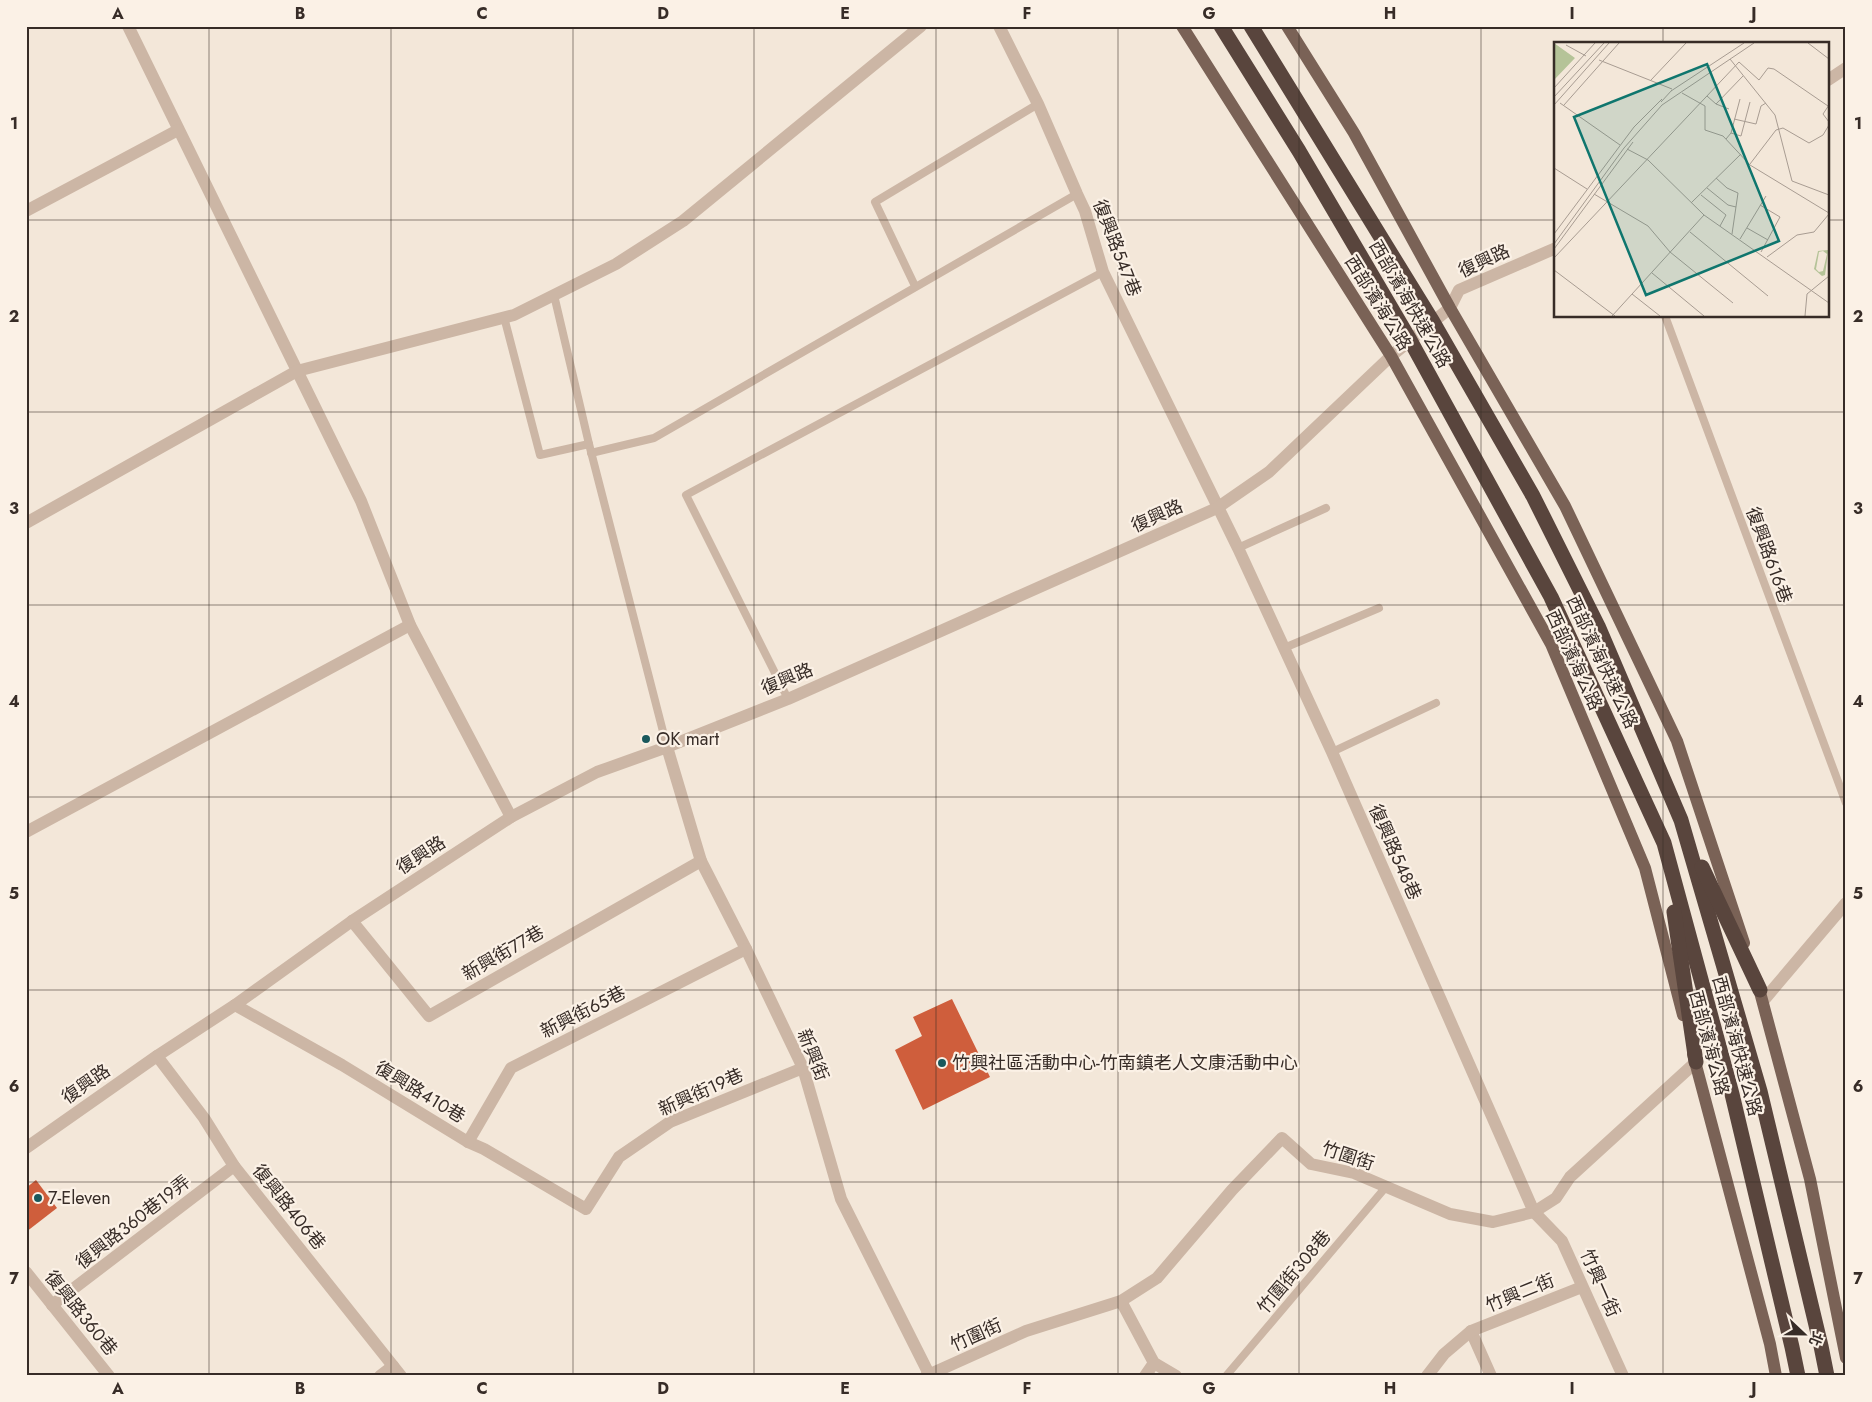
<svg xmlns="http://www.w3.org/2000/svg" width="1872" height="1402" viewBox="0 0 1872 1402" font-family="Jost,'Noto Sans TC',sans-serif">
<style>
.building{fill:#cf5e3c}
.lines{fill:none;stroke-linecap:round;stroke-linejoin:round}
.lane{stroke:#ccb6a5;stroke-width:8}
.street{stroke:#ccb6a5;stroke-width:12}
.primary{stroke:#7a6256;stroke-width:12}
.highway{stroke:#59453d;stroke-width:15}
.grid{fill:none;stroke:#372c27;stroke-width:1;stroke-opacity:0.55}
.poi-dot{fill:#19585c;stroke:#fbf1e6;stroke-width:2}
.labels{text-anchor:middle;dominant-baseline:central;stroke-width:4.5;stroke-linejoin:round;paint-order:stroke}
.street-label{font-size:18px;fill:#372c27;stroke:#fbf1e6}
.poi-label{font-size:18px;fill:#372c27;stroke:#fbf1e6;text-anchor:start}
.inset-road{fill:none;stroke:#a89c92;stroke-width:1}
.view{fill:#0f766e;fill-opacity:0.15;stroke:#0f766e;stroke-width:2.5}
.inset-edge{fill:none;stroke:#372c27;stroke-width:2.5}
.neatline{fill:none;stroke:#372c27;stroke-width:2}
.grid-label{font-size:16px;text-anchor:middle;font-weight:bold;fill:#372c27}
</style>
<rect width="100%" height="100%" fill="#f3e7d9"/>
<!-- building -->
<g class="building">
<path d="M952 999 990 1077 923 1110 895 1050 922 1036 913 1017Z"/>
<path d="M36 1180 57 1208 26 1232V1188Z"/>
</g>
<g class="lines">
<!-- lane -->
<g class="lane">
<path d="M915 286 875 202 1038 104"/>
<path d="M554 295 589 444 667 747"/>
<path d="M1665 316 1846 803"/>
<path d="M504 317 540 455 589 444"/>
<path d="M591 453 654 438 1077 194"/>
<path d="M1238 548 1326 508"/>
<path d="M1284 648 1379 608"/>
<path d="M788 699 686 495 1103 272"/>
<path d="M1332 752 1436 703"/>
<path d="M1226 1376 1385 1188"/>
</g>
<!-- street -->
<g class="street">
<path d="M128 26 361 501 410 625 511 817"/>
<path d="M999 26 1038 104 1077 194 1085 211 1103 272 1238 548 1332 752 1534 1212 1562 1241 1623 1376"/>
<path d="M1828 80 1846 68"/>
<path d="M26 211 178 130"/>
<path d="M26 523 297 371 514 315 616 264 683 221 921 26"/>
<path d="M667 747 701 861 746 949 803 1068 841 1199 929 1374"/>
<path d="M26 832 410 625"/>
<path d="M352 921 429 1016 701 861"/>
<path d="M1763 1001 1846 903"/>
<path d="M235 1005 342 1065 468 1142 484 1149 586 1209 619 1157 670 1122 803 1068"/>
<path d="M157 1056 204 1118 234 1166 401 1376"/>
<path d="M468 1142 511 1068 746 949"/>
<path d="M26 1148 157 1056 235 1005 352 921 511 817 597 772 667 747 788 699 1217 508 1269 472 1391 356 1450 308 1459 290 1556 248"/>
<path d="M26 1272 109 1376"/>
<path d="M1121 1301 1154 1363 1176 1376"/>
<path d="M52 1305 234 1166"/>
<path d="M1471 1331 1491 1376"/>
<path d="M380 1376 393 1366"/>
<path d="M926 1376 1026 1331 1121 1301 1157 1278 1232 1190 1282 1138 1311 1164 1354 1173 1450 1214 1493 1222 1534 1212 1556 1198 1570 1177 1696 1062"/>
<path d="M1145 1376 1154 1363"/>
<path d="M1427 1376 1444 1354 1471 1331 1582 1287"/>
</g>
<!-- primary -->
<g class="primary">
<path d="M1182 26 1391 356 1551 644 1645 868 1683 1015"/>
<path d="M1287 26 1354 133 1450 308 1565 506 1677 741 1744 943"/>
<path d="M1757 981 1810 1179 1846 1358"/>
<path d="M1693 1054 1770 1344 1776 1376"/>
</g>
<!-- highway -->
<g class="highway">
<path d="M1221 26 1299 151 1410 340 1551 597 1664 843 1732 1094 1792 1347 1798 1376"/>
<path d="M1251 26 1433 322 1533 496 1598 626 1681 820 1760 1091 1821 1346 1827 1376"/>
<path d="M1702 867 1760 990"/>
<path d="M1674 912 1696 1062"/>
</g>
</g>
<!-- grid -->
<path class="grid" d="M209 26V1376M391 26V1376M573 26V1376M754 26V1376M936 26V1376M1118 26V1376M1299 26V1376M1481 26V1376M1663 26V44M26 220H1556M1828 220H1846M1663 316V1376M26 412H1846M26 605H1846M26 797H1846M26 990H1846M26 1182H1846"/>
<!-- markers -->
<g class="poi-dot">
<circle cx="646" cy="739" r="5"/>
<circle cx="942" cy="1063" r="5"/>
<circle cx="38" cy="1198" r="5"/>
</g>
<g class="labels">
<!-- street labels -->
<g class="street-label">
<text transform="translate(1117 248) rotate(69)">復興路547巷</text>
<text transform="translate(1484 261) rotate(-25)">復興路</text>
<text transform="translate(1378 303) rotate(58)">西部濱海公路</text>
<text transform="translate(1410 304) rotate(60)">西部濱海快速公路</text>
<text transform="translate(1157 516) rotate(-24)">復興路</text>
<text transform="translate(1769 555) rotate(70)">復興路616巷</text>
<text transform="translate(1574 660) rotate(65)">西部濱海公路</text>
<text transform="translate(1602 662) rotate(65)">西部濱海快速公路</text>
<text transform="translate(787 679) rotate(-23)">復興路</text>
<text transform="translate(1395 852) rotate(66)">復興路548巷</text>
<text transform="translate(421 855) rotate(-33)">復興路</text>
<text transform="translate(503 953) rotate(-30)">新興街77巷</text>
<text transform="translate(583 1012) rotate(-27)">新興街65巷</text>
<text transform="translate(1709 1043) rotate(75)">西部濱海公路</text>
<text transform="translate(1737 1046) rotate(75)">西部濱海快速公路</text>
<text transform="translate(813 1055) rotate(68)">新興街</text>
<text transform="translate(86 1084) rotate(-35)">復興路</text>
<text transform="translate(420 1092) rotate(31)">復興路410巷</text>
<text transform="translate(701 1092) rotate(-24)">新興街19巷</text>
<text transform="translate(1348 1156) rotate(18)">竹圍街</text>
<text transform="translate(289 1207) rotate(51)">復興路406巷</text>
<text transform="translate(133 1222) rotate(-38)">復興路360巷19弄</text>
<text transform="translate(1294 1272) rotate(-50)">竹圍街308巷</text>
<text transform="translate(1600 1283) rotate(66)">竹興一街</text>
<text transform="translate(1520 1293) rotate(-22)">竹興二街</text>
<text transform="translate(81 1313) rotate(51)">復興路360巷</text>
<text transform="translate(976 1335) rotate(-24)">竹圍街</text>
</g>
<!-- poi labels -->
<g class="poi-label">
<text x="656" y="739">OK mart</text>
<text x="952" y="1063">竹興社區活動中心-竹南鎮老人文康活動中心</text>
<text x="48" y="1198">7-Eleven</text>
</g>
</g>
<!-- overview -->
<g transform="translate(1554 42)">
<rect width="275" height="275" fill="#f3e7d9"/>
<path d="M0 1 21 16 0 38ZM275 203 271 233 268 234 260 227 264 209 274 208ZM269 209 273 212 269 229 265 230 262 227 265 210Z" fill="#b5c398" fill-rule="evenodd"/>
<path class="inset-road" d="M254 1 275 17M12 3 32 14M176 17 221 73 238 139 275 153M45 18 118 47M97 38 132 1M0 46 41 1M117 49 190 1M128 51 151 64V88L169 94 196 123 275 171M153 54 162 62 175 67M0 55 50 1M107 60 118 48M6 61 66 103M162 62 189 34M0 63 55 1M10 63 65 1M275 63 269 72 275 80M180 77 202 82 207 64 212 61M177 91 187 94 196 60M172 97 177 91 186 57M73 107 94 118 150 173 275 261M196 122 222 88 229 86 255 101 269 93 275 83M0 126 33 147M162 136 173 146 184 151 178 192M153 146 174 163 182 165M40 152 94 184 116 210 179 261M147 153 172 173 166 184M137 161 187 112M206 163 226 175 207 210M193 186 214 198M136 190 214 254M0 192 80 85 108 57M186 197 212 154M0 202 70 106 108 63 200 1M0 207 79 100M213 215 243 193 260 190 275 172M0 216 185 20 205 38 214 26 220 27 274 64M0 228 61 274M98 231 150 274M78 252 106 274M58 274 150 173M251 274 253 252 275 234"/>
<path class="view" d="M153 22 225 199 92 253 20 75Z"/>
<rect width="275" height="275" class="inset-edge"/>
</g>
<!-- border -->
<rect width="1872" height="1402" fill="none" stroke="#fbf1e6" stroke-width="55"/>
<!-- north arrow -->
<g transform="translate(1804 1334) rotate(112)" stroke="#fbf1e6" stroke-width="4" paint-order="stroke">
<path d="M0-4L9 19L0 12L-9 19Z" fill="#372c27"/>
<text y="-8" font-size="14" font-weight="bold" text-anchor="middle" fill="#372c27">北</text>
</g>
<rect x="28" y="28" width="1816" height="1346" class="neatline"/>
<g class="grid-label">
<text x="118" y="19">A</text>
<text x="300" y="19">B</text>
<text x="482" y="19">C</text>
<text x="663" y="19">D</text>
<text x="845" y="19">E</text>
<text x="1027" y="19">F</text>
<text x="1209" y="19">G</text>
<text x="1390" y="19">H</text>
<text x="1572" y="19">I</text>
<text x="1754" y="19">J</text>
<text x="14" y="129">1</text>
<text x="1858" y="129">1</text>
<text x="14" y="322">2</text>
<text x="1858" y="322">2</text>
<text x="14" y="514">3</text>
<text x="1858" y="514">3</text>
<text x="14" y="707">4</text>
<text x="1858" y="707">4</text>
<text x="14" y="899">5</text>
<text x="1858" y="899">5</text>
<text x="14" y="1092">6</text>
<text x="1858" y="1092">6</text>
<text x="14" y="1284">7</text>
<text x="1858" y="1284">7</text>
<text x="118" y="1394">A</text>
<text x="300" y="1394">B</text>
<text x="482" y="1394">C</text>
<text x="663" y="1394">D</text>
<text x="845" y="1394">E</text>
<text x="1027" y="1394">F</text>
<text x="1209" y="1394">G</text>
<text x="1390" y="1394">H</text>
<text x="1572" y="1394">I</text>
<text x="1754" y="1394">J</text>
</g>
</svg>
